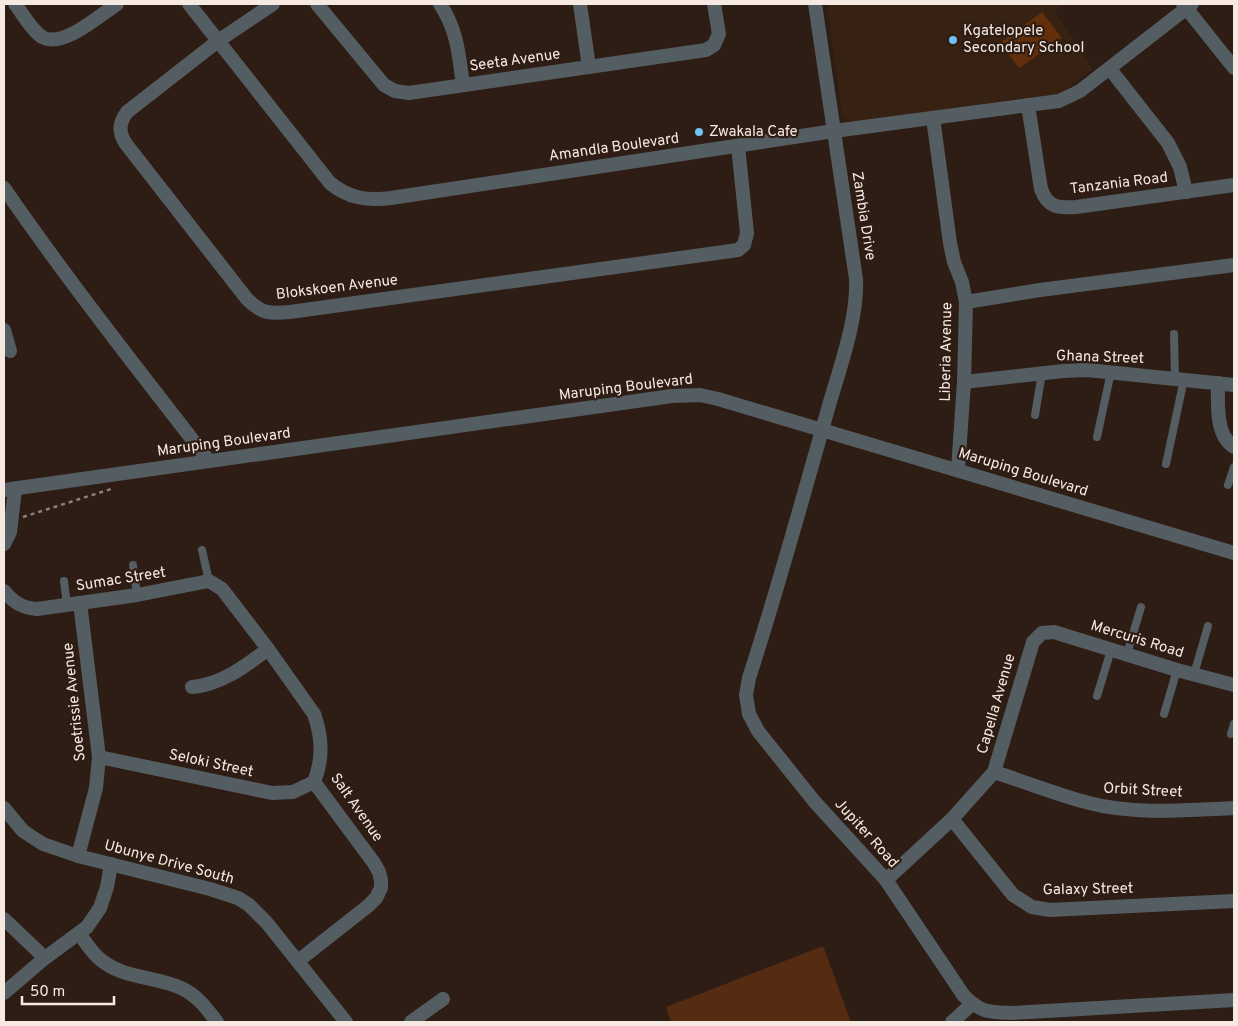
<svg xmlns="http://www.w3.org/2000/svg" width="1238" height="1026" viewBox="0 0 1238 1026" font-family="Overpass,sans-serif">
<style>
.built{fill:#372113}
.green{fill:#552c12}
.building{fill:#632f0a}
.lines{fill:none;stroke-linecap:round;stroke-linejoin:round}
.path{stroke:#8e7f77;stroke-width:2.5;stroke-dasharray:4 4;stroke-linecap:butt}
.service{stroke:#545d62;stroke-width:8}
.minor{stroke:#545d62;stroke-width:14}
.tertiary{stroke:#545d62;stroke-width:14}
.poi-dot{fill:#6fc2f4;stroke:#2e1d14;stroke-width:2}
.labels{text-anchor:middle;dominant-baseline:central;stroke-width:4.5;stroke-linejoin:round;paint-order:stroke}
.poi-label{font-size:15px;fill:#f5e9e2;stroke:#2e1d14;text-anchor:start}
.street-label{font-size:15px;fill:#f5e9e2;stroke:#2e1d14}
</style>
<rect width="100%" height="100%" fill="#2e1d14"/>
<!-- built -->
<path class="built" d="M827 4H1065L1055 12 1093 69 1062 93 852 123 842 115Z"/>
<!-- green -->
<path class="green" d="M823 946 851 1022H671L666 1007Z"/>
<!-- building -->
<path class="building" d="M1042 12 1062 38 1019 68 1000 43Z"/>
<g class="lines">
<!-- path -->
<path class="path" d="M23 517 111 489"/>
<!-- service -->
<g class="service">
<path d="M1174 334 1175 378"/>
<path d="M1035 415 1042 373"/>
<path d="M1097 437 1111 372"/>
<path d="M1166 464 1184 379"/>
<path d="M1228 485 1234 467"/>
<path d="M202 550 209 581"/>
<path d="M133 565 137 595"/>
<path d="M64 581 67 605"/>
<path d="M1127 654 1141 607"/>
<path d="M1194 674 1208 626"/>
<path d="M1097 696 1111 650"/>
<path d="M1164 714 1177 670"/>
<path d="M1231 734 1234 724"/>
</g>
<!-- minor -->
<g class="minor">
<path d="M15 4C23 14 31 30 42 37 63 49 100 15 117 4"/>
<path d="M189 4 330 183C348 198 367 201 391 198L834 131 1059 101 1080 91 1192 4"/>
<path d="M273 4 218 41 127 112C119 123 118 132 126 144L247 299C262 314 270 314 290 312L738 250 744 245 747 233 738 146"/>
<path d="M317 4 384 85 395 91 409 93 706 50 714 45 719 34 714 4"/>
<path d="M440 4C457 29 459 55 463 85"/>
<path d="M580 4 589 67"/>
<path d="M815 4 856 279C858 322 837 375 826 416 801 504 777 592 749 678L746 695 749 714 758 731 814 801 886 880 964 996C982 1013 988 1012 1013 1013L1234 1000"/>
<path d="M1183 4 1234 68"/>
<path d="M1110 69 1168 143 1180 167 1186 192"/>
<path d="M1028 105 1041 189C1048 208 1058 208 1076 207L1234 185"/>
<path d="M933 118 950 243 954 262 962 282 966 302 964 382 958 470"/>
<path d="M4 188C69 282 139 371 209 461"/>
<path d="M966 302 1040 290 1234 265"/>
<path d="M4 330 10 351"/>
<path d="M964 382 1063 371 1087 370 1234 385"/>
<path d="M1218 383C1218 402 1215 436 1234 447"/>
<path d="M4 490 672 396 700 395 718 399 1234 553"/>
<path d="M4 544 10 532 15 489"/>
<path d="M4 591C13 602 22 608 37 609L137 595 209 581 222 589 268 649 314 714C322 736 323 760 314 782"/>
<path d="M192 687C220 685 246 666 268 649"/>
<path d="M99 757 272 793 293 792 314 782"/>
<path d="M994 772C1026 782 1057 795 1089 803 1135 815 1187 810 1234 808"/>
<path d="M952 819 1013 895 1032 907 1050 910 1234 901"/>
<path d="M78 856 96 788 99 757 80 603"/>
<path d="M886 880 952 819 994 772 1033 642 1042 633 1054 632 1177 670 1234 685"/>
<path d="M4 919 45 958"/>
<path d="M79 933C86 943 92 953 101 960 124 979 156 976 181 988 197 995 207 1009 217 1022"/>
<path d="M298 961 368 906 376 898 381 888V880L379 872 374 863 314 782"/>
<path d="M4 993 45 958 87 927 100 908 107 887 111 864"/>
<path d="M411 1022 443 999"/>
<path d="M952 1022 972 1004"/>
</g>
<!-- tertiary -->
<path class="tertiary" d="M4 808 23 831 43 844 78 856 210 889 238 898 249 905 267 923 346 1022"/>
</g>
<!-- markers -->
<g class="poi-dot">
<circle cx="953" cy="40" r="5"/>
<circle cx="699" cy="132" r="5"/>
</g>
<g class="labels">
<!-- poi labels -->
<g class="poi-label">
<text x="963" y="31">Kgatelopele<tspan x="963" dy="17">Secondary School</tspan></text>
<text x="709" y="132">Zwakala Cafe</text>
</g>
<!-- street labels -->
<g class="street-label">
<text transform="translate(515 61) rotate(-8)">Seeta Avenue</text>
<text transform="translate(614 148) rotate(-8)">Amandla Boulevard</text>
<text transform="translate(1119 184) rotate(-7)">Tanzania Road</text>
<text transform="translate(863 216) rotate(81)">Zambia Drive</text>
<text transform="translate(337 288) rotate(-7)">Blokskoen Avenue</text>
<text transform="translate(947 352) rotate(-89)">Liberia Avenue</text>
<text transform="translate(1100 358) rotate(2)">Ghana Street</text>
<text transform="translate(626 388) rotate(-7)">Maruping Boulevard</text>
<text transform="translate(224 443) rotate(-8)">Maruping Boulevard</text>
<text transform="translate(1023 473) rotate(17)">Maruping Boulevard</text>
<text transform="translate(121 580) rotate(-9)">Sumac Street</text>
<text transform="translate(1137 640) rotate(17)">Mercuris Road</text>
<text transform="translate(75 702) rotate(-96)">Soetrissie Avenue</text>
<text transform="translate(997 704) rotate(-74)">Capella Avenue</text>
<text transform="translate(211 764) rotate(12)">Seloki Street</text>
<text transform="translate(1143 791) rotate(3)">Orbit Street</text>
<text transform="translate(356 808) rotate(55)">Salt Avenue</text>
<text transform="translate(866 834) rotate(48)">Jupiter Road</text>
<text transform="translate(169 863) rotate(15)">Ubunye Drive South</text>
<text transform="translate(1088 890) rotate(-1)">Galaxy Street</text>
</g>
</g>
<!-- border -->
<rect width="1238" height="1026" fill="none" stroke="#f5e9e2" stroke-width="10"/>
<!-- scale -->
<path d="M22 996v8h92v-8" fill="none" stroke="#f5e9e2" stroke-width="2.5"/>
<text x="30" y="996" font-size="15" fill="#f5e9e2" stroke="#2e1d14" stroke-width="4" paint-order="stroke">50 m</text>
</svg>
